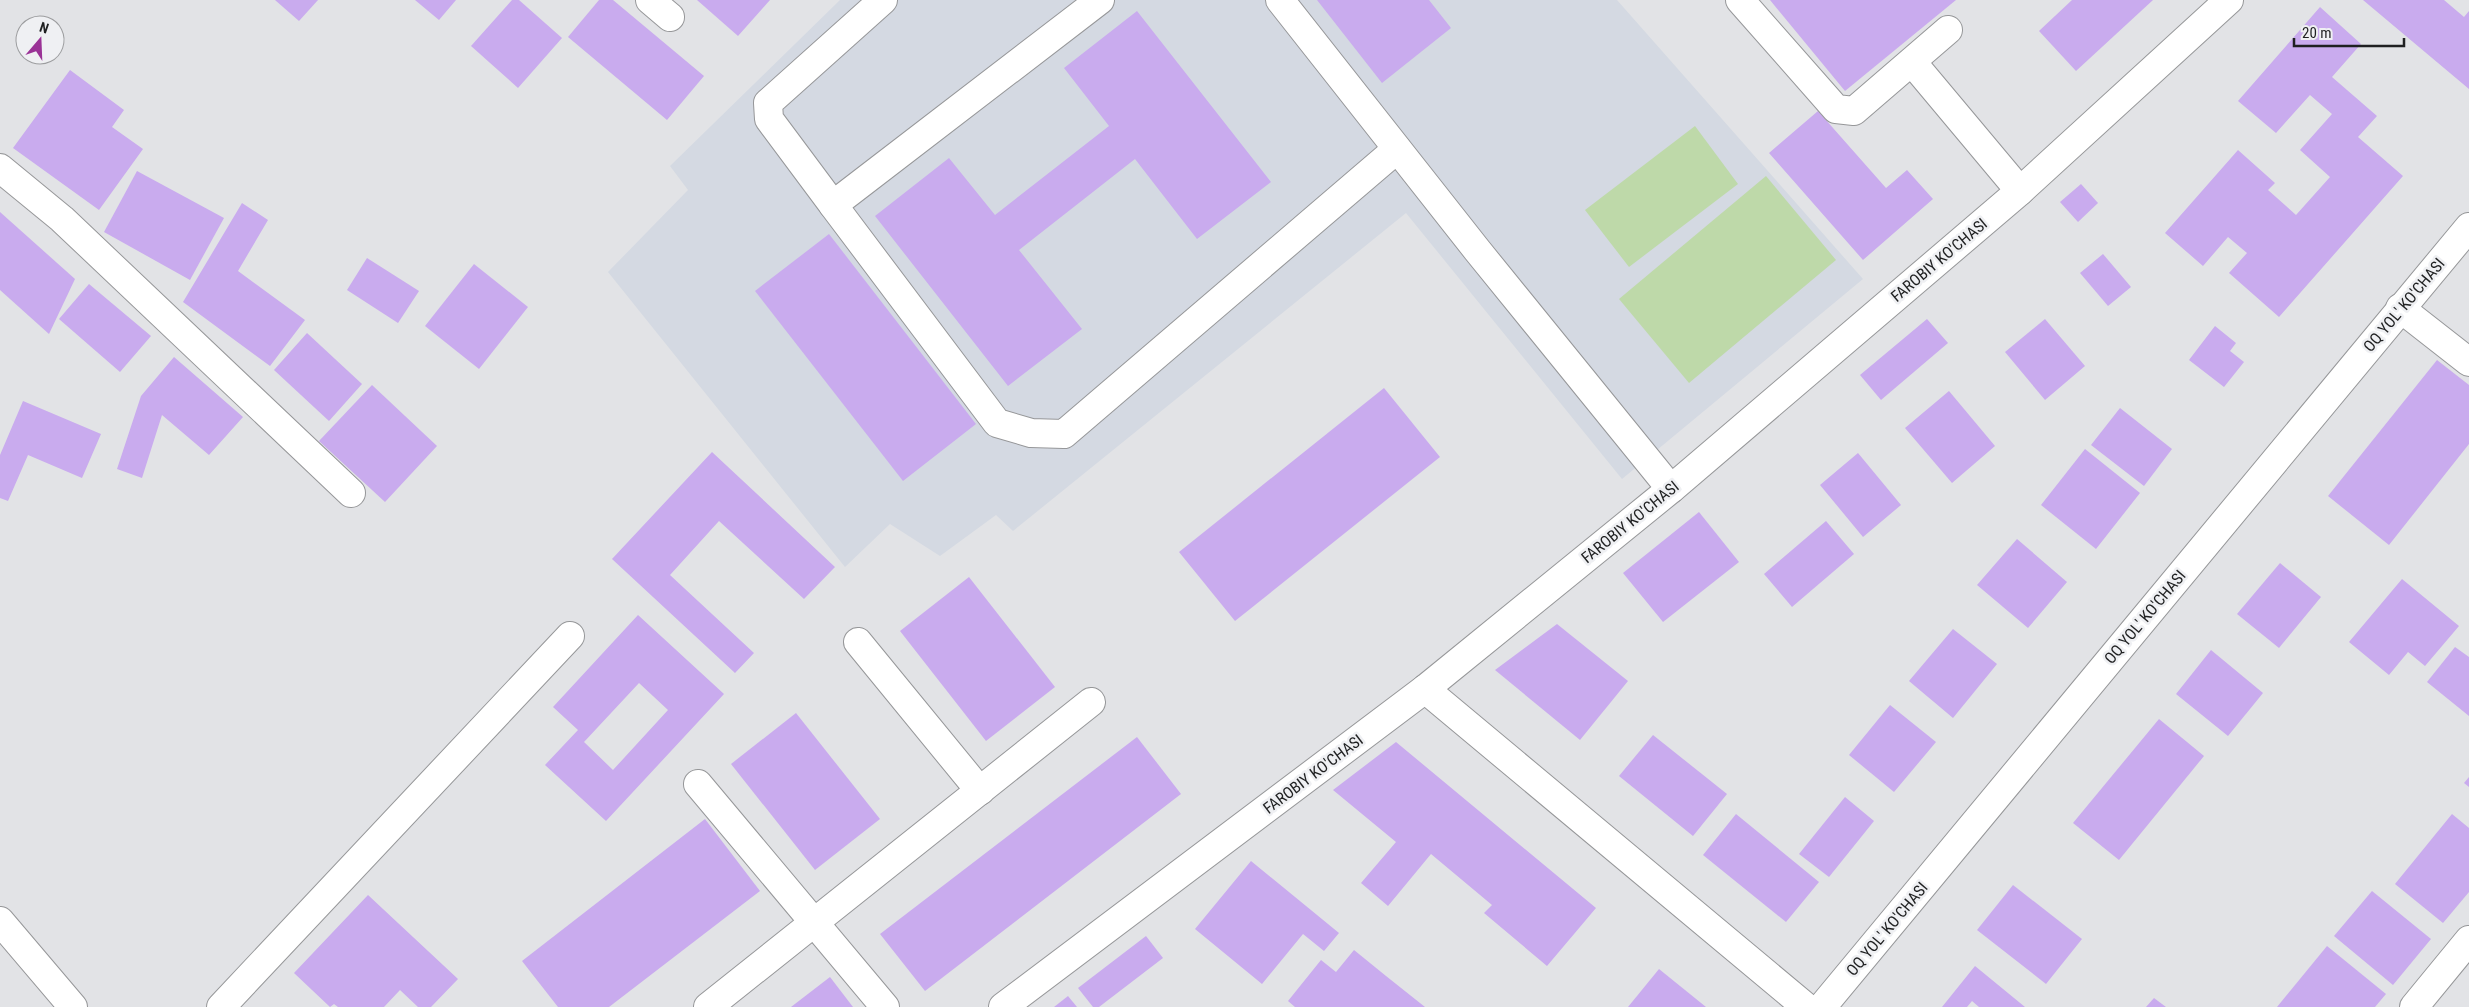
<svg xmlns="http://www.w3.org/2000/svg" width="2469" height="1007" viewBox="0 0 2469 1007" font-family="'Roboto Condensed',sans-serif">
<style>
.built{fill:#d4d9e2}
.green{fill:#bed9a9}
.building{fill:#c9abee;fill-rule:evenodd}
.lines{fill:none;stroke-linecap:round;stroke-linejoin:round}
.minor-casing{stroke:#969799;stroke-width:30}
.minor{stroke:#fff;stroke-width:28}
.labels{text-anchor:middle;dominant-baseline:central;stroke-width:5;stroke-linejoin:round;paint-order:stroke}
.street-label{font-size:16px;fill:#1f2021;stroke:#eff0f3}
</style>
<rect width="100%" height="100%" fill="#e2e3e6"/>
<!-- built -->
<path class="built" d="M840 0H1617L1863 279 1622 479 1406 213 1013 531 996 515 940 556 890 524 845 567 608 272 688 190 670 166Z"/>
<!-- green -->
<g class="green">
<path d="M1695 126 1738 184 1629 267 1585 210Z"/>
<path d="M1766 176 1836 260 1689 383 1619 299Z"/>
</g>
<!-- building -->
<g class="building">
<path d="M275 0H318L299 21Z"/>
<path d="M415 0H456L439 20Z"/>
<path d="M512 0H519L562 38 518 88 471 46Z"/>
<path d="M599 0H613L704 76 667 120 568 37Z"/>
<path d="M697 0H770L738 36Z"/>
<path d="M1317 0H1429L1451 28 1382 83Z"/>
<path d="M1770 0H1956L1845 91Z"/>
<path d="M2072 0H2153L2076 71 2039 31Z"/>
<path d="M2363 0H2444L2464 17 2469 11V89Z"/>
<path d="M2320 7 2361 44 2332 77 2377 116 2358 137 2403 176 2279 317 2229 273 2247 253 2228 237 2203 266 2165 233 2238 150 2275 183 2268 190 2296 215 2330 177 2300 150 2332 114 2310 95 2276 133 2238 101Z"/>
<path d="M1137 11 1271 182 1197 239 1135 159 1019 250 1082 329 1008 386 875 216 949 158 995 215 1109 126 1064 68Z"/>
<path d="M70 70 124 110 112 127 143 149 99 210 13 148Z"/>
<path d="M1818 111 1886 188 1907 170 1933 199 1863 260 1769 153Z"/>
<path d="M137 171 224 218 190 280 104 232Z"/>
<path d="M2081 184 2098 203 2078 222 2060 202Z"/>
<path d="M242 203 268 220 238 271 305 320 270 366 183 302Z"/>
<path d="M0 212 75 279 49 334 0 290Z"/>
<path d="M829 234 976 424 903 481 755 291Z"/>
<path d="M2103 254 2131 287 2108 306 2080 273Z"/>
<path d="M367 258 419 291 398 323 347 290Z"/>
<path d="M474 264 528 307 479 369 425 326Z"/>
<path d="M89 284 151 336 120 372 59 319Z"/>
<path d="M1927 319 1948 343 1881 400 1860 375Z"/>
<path d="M2045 319 2085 366 2045 400 2005 352Z"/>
<path d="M2215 326 2236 343 2230 351 2244 362 2224 387 2189 360Z"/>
<path d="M307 333 362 384 329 421 274 370Z"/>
<path d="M174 357 243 417 209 455 162 415 142 478 117 469 141 396Z"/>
<path d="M2437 360 2469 385V444L2389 545 2328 496Z"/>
<path d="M372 385 437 446 385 502 319 441Z"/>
<path d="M1384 388 1440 457 1235 621 1179 552Z"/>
<path d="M1949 391 1995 446 1952 483 1905 428Z"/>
<path d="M23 401 101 434 82 478 28 455 8 501 0 498V455Z"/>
<path d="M2120 408 2172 449 2144 486 2091 445Z"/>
<path d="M2085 449 2140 493 2096 549 2041 505Z"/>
<path d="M712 452 835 567 804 599 719 521 670 575 754 653 735 673 612 559Z"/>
<path d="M1858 453 1901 505 1863 537 1820 485Z"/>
<path d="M1699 512 1739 562 1663 622 1623 573Z"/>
<path d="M1826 521 1854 554 1792 607 1764 574Z"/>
<path d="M2017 539 2067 582 2028 628 1977 585Z"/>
<path d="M2280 563 2321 597 2279 648 2237 614Z"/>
<path d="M969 577 1055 687 986 741 900 631Z"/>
<path d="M2402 579 2459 626 2425 666 2408 652 2389 675 2349 642Z"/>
<path d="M638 615 724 694 606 821 545 765 578 730 553 707ZM639 683 668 710 613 770 584 742Z"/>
<path d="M1557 624 1628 681 1580 740 1495 670Z"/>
<path d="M1953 629 1997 664 1953 718 1909 681Z"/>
<path d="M2455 647 2469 657V716L2427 682Z"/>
<path d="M2211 650 2263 693 2228 736 2176 694Z"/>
<path d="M1890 705 1936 742 1894 792 1849 755Z"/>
<path d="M796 713 880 819 815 870 731 764Z"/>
<path d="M2159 719 2204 756 2119 860 2073 823Z"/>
<path d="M1653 735 1727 794 1693 836 1619 776Z"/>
<path d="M1137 737 1181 794 925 991 880 934Z"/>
<path d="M1396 742 1596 908 1547 966 1484 913 1492 905 1431 854 1388 906 1361 883 1396 842 1333 790Z"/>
<path d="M2469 777V787L2464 783Z"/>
<path d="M1845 797 1874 821 1829 877 1799 854Z"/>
<path d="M1736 814 1819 882 1786 922 1703 855Z"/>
<path d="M2452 814 2469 828V892L2443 923 2395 884Z"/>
<path d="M705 819 760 891 609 1007H558L522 961Z"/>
<path d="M1251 861 1339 933 1324 951 1303 934 1262 984 1195 929Z"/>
<path d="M2013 885 2082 939 2046 984 1977 930Z"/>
<path d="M2372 891 2431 939 2393 985 2334 936Z"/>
<path d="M368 895 458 979 431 1007H418L400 990 384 1007H338L334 1004 330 1007 294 973Z"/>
<path d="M1146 936 1163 958 1099 1007H1093L1078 988Z"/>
<path d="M2327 946 2386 994 2375 1007H2277Z"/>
<path d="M1354 950 1386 976 1425 1007H1295L1288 1001 1321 960 1336 972Z"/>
<path d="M1975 966 2025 1007H1979L1972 1001 1967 1007H1942Z"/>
<path d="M1659 969 1706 1007H1628Z"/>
<path d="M830 977 853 1007H791Z"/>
<path d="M1068 996 1077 1007H1054Z"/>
<path d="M2154 998 2166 1007H2146Z"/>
</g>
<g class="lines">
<defs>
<g id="minor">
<path d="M650 0 670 17"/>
<path d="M883 0 768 103 769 119 833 205 1100 0"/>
<path d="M1280 0 1477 250 1671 489"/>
<path d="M1740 0 1836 109 1854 111 1948 30"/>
<path d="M1912 62 2020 191"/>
<path d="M0 168 62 219 351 493"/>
<path d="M833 205 997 423 1031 433 1064 434 1397 149"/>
<path d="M2400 308 2469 362"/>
<path d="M858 642 980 791"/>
<path d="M1425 689 1806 1007"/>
<path d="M698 784 885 1007"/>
<path d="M0 921 73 1007"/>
<path d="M221 1007 570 636"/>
<path d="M708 1007 1091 702"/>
<path d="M1003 1007 1425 689 1671 489 2020 191 2229 0"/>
<path d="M1822 1007 2469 227"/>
<path d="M2414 1007 2469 940"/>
</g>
</defs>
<!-- minor casing -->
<use href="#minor" class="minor-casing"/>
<!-- minor -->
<use href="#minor" class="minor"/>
</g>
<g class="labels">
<!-- street labels -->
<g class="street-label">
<text transform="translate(1939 260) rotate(-40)">FAROBIY KO'CHASI</text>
<text transform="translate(2404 305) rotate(-50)">OQ YOL' KO'CHASI</text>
<text transform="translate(1630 522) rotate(-39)">FAROBIY KO'CHASI</text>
<text transform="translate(2145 617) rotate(-50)">OQ YOL' KO'CHASI</text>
<text transform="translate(1313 774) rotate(-37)">FAROBIY KO'CHASI</text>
<text transform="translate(1887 929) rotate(-50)">OQ YOL' KO'CHASI</text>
</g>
</g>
<!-- north arrow -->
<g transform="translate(40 40) rotate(19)"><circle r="24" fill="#eff0f3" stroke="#9c9d9f"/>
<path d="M0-4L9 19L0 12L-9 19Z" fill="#9a3296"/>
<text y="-8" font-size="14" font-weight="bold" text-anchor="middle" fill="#1f2021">N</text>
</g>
<!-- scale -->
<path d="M2294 38v8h110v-8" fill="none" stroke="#1f2021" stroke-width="2.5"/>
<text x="2302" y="38" font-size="15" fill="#1f2021" stroke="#eff0f3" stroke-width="4" paint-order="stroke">20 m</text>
</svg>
